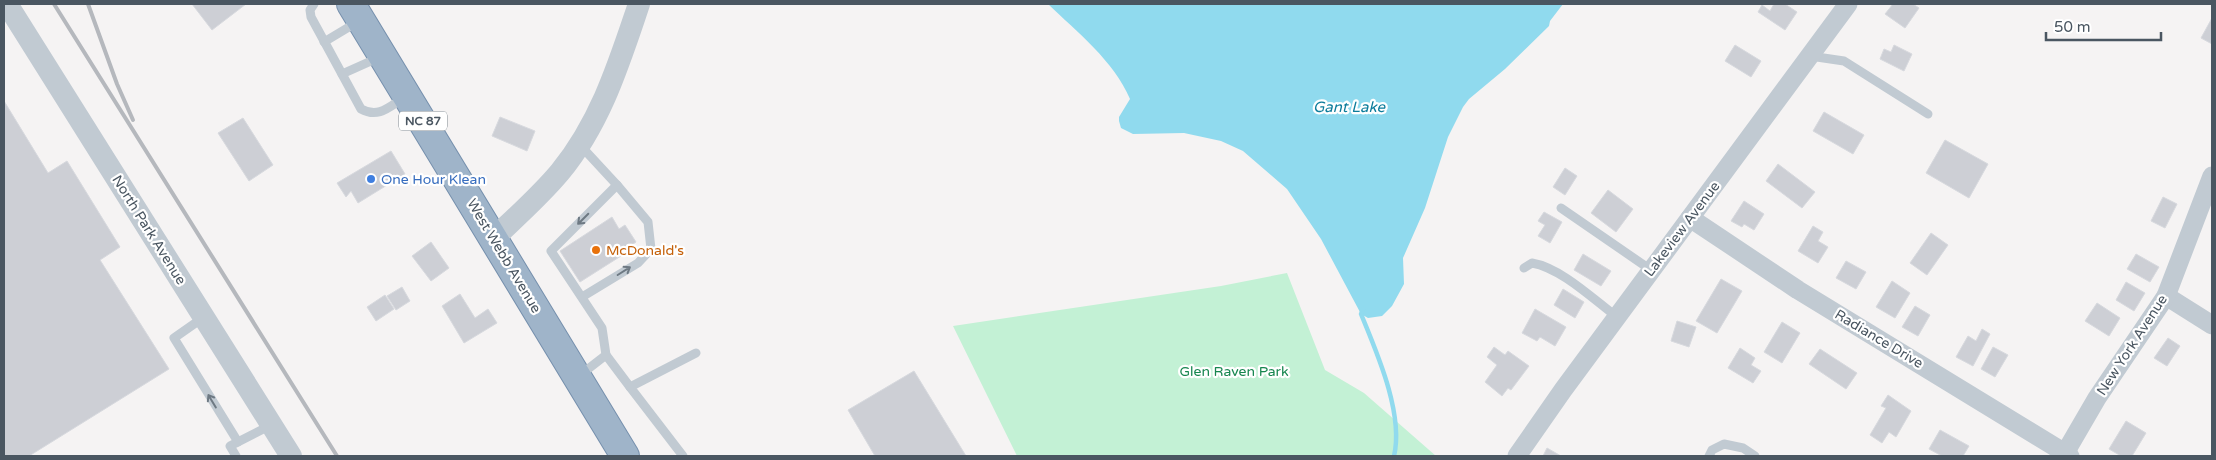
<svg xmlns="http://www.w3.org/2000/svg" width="2216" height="460" viewBox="0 0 2216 460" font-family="'Varela Round',sans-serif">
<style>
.green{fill:#c3f1d5}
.water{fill:#90daee}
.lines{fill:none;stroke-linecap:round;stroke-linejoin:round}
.stream{stroke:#90daee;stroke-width:4.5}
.building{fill:#cdcfd5;stroke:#d7d9de}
.trunk-casing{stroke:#7690ad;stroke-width:30}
.service{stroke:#c1cad2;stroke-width:9}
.minor{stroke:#c1cad2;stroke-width:19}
.tertiary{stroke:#c1cad2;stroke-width:22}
.trunk{stroke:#9fb4c9;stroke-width:28}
.rail{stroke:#b5b8bd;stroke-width:4}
.oneway{stroke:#6e7983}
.shop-dot{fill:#3f7fe0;stroke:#fff;stroke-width:2}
.food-dot{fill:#e8710a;stroke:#fff;stroke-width:2}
.labels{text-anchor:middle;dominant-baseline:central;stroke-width:4.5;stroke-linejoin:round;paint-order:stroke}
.shield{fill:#fff;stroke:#808990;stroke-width:1}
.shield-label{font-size:12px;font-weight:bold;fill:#4a5661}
.shop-label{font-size:14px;fill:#366cbe;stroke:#fff;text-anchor:start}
.street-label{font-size:14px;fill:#4a5661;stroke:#fff}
.food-label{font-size:14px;fill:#c56008;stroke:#fff;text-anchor:start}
.park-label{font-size:14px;fill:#17864f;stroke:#fff}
.water-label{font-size:15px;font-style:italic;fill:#0c7c9b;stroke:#fff}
</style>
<rect width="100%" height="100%" fill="#f5f3f3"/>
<!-- green -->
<path class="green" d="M1287 273 1325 370 1364 393 1436 456H1017L953 326 1221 286Z"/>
<!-- water -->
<path class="water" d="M1048 4H1563L1550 21 1549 26 1505 69 1469 99 1463 107 1448 137 1425 208 1403 258 1404 284 1392 306 1382 316 1368 318 1361 314 1321 239 1287 189 1243 151 1221 141 1184 133 1133 134 1121 128 1119 121V117L1130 99C1114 61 1077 32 1048 4Z"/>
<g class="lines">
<!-- stream -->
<path class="stream" d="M1363 309 1361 314C1377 353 1404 414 1394 456"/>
</g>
<!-- building -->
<g class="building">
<path d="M192 4H246L212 30Z"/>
<path d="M1774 4H1785L1797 12 1785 30 1758 12 1762 5 1770 11Z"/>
<path d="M1893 4H1913L1919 8 1905 28 1885 14Z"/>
<path d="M2212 18V44L2201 38Z"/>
<path d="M1735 45 1761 61 1751 77 1725 61Z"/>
<path d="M1894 45 1912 54 1904 71 1880 59 1884 49 1891 52Z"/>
<path d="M4 101 48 173 67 161 120 247 100 260 169 369 29 456H4Z"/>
<path d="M1824 112 1864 135 1853 154 1813 131Z"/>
<path d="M500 117 535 131 527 151 492 136Z"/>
<path d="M243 118 273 165 249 181 218 133Z"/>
<path d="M1945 140 1988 164 1969 198 1926 173Z"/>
<path d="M391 151 405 174 358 203 351 191 346 197 337 183Z"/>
<path d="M1778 164 1815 192 1802 208 1766 181Z"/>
<path d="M1565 168 1577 176 1565 195 1553 187Z"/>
<path d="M1608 190 1633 209 1616 232 1591 213Z"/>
<path d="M2163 197 2177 204 2165 228 2151 221Z"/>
<path d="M1744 201 1764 214 1754 230 1744 224 1742 227 1731 221Z"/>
<path d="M1544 212 1562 222 1550 243 1538 236 1545 225 1538 221Z"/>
<path d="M612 217 619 229 625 225 636 242 630 246 632 249 580 282 560 251Z"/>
<path d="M1813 226 1823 232 1818 241 1828 247 1818 263 1798 251Z"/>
<path d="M1931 233 1948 245 1927 275 1910 263Z"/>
<path d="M431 242 449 268 431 281 412 256Z"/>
<path d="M1583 254 1611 271 1601 286 1574 270Z"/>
<path d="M2136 254 2159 267 2150 282 2127 269Z"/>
<path d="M1846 261 1866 272 1856 289 1836 278Z"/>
<path d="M1721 279 1742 291 1717 333 1696 321Z"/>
<path d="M1892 281 1910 293 1895 318 1876 307Z"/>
<path d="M2126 282 2145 293 2134 311 2116 300Z"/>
<path d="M402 287 410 301 396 310 387 296Z"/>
<path d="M1563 289 1584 302 1575 318 1554 305Z"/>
<path d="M460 294 475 318 488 309 497 323 464 343 442 306Z"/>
<path d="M385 295 394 309 376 321 367 307Z"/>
<path d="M2097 303 2120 318 2109 336 2085 321Z"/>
<path d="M1915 306 1930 315 1918 336 1902 327Z"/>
<path d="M1535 309 1566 327 1555 346 1540 337 1537 341 1522 333Z"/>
<path d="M1677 321 1696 327 1689 347 1671 341Z"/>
<path d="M1782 322 1800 333 1782 363 1764 352Z"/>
<path d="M1982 329 1990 334 1973 366 1956 357 1968 336 1976 341Z"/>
<path d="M2168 338 2180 346 2167 366 2154 358Z"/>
<path d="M1494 347 1505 355 1508 351 1529 366 1511 390 1508 388 1502 396 1485 382 1497 365 1487 357Z"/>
<path d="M1993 347 2008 355 1995 377 1981 369Z"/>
<path d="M1740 348 1755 358 1751 365 1761 371 1753 383 1728 368Z"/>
<path d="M1820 349 1857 373 1846 389 1809 364Z"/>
<path d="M914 371 966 456H875L848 410Z"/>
<path d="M1888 395 1911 411 1896 437 1889 432 1882 443 1870 435 1886 408 1881 406Z"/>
<path d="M2126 421 2146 433 2132 456H2121L2109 449Z"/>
<path d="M1940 430 1969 446 1963 456H1942L1929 449Z"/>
<path d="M1547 448 1561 456H1543Z"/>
</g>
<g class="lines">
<defs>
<path id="trunk" d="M351 4 625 456"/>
</defs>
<!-- trunk casing -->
<use href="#trunk" class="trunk-casing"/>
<!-- service -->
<g class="service">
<path d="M314 4 310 10 311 17 361 109C379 119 390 106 405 97"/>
<path d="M324 42 359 21"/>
<path d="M1810 56 1844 61 1928 114"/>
<path d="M342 74 380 57"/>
<path d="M580 145 617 185 648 222 651 249 638 263 582 297"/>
<path d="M1561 208 1651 270"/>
<path d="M1524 268 1532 263C1561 268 1593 299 1617 317"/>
<path d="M204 317 174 338 238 442"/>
<path d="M606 355 630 387"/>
<path d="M579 376 606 355 602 328 551 251 617 185"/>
<path d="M236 456 230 446 271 425"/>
<path d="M683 456 630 387 696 353"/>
<path d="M1709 456 1712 450 1724 444 1743 448 1755 456"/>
</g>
<!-- minor -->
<g class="minor">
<path d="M1690 218 1798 290 2070 456"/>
<path d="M2166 296 2212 325"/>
<path d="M2065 453 2097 398 2166 296 2212 176"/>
<path d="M1517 456 1563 390 1848 4"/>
</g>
<!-- tertiary -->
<g class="tertiary">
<path d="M7 4 291 456"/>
<path d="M493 239C516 217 540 196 560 172 601 122 619 63 639 4"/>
</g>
<!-- trunk -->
<use href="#trunk" class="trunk"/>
<!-- rail -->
<g class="rail">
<path d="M54 4 337 456"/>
<path d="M88 4 117 84 133 120"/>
</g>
</g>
<!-- one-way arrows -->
<defs><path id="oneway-shaft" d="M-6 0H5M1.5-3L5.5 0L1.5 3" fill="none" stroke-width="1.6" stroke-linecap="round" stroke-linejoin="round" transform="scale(1.25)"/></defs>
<g class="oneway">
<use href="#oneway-shaft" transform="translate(583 219) rotate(135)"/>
<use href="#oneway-shaft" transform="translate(624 271) rotate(-32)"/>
<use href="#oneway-shaft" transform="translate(212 401) rotate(-121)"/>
</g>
<!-- markers -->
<circle class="shop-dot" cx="371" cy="179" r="5"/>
<circle class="food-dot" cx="596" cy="250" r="5"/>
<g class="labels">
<!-- shield labels -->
<rect class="shield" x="399" y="111.5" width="48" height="19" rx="4"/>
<g class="shield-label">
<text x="423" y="121">NC 87</text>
</g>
<!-- shop labels -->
<g class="shop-label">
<text x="381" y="179">One Hour Klean</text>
</g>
<!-- street labels -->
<g class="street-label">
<text transform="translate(1682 229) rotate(-53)">Lakeview Avenue</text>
<text transform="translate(149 230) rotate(58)">North Park Avenue</text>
<text transform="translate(504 256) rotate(59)">West Webb Avenue</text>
<text transform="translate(1879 339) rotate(31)">Radiance Drive</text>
<text transform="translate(2132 345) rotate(-57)">New York Avenue</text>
</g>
<!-- food labels -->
<g class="food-label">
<text x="606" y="250">McDonald's</text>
</g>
<!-- park labels -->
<g class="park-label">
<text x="1234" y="371">Glen Raven Park</text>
</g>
<!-- water labels -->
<g class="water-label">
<text x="1349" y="107">Gant Lake</text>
</g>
</g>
<!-- border -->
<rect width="2216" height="460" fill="none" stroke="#4a5661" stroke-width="10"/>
<!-- scale -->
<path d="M2046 32v8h115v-8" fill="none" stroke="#4a5661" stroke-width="2.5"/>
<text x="2054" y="32" font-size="15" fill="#4a5661" stroke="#ffffff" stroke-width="4" paint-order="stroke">50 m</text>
</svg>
